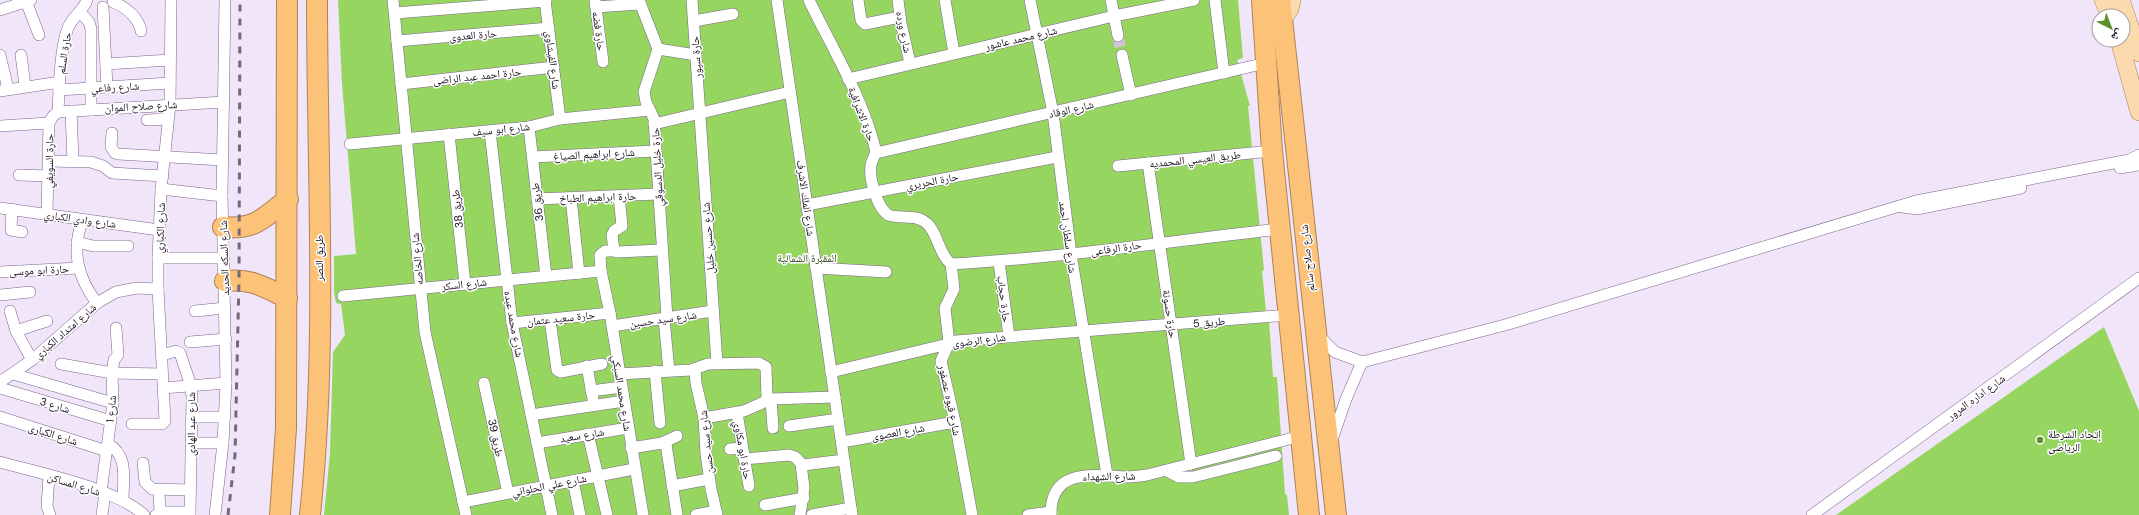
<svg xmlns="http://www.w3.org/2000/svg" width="2139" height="515" viewBox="0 0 2139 515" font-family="'DM Sans','Noto Naskh Arabic',sans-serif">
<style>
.green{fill:#96d55f}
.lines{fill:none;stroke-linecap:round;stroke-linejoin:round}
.street-tunnel{stroke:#d0c5d8;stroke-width:11;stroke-dasharray:11 5.5;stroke-linecap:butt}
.street-casing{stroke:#7e638e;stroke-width:12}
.primary-casing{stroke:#ac8358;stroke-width:18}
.highway-casing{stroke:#ac8358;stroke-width:22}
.street{stroke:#fff;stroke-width:11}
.primary{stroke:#fddaad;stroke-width:17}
.highway{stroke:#fcc277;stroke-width:20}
.rail{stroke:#74697b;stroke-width:3;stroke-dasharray:7 7;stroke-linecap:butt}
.poi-dot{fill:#5d912a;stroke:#fff;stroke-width:1.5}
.labels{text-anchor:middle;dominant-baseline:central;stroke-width:3;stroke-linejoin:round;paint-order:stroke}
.street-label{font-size:11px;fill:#170d1d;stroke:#fff}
.park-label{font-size:11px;fill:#304919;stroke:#fff}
.poi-label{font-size:11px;fill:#170d1d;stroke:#fff;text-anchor:start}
</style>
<rect width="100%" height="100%" fill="#f1e5f9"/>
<!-- green -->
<g class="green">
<path d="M338 0H1238L1243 58 1237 60 1250 106H1248L1264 270 1262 271 1267 322H1269L1273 377H1277L1285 494 1287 495 1289 515H324L330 453 333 352 345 335 341 304 336 303 334 292V256L356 254 342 83Z"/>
<path d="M2104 327 2139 411V515H1836Z"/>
</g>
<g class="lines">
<!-- street-tunnel -->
<path class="street-tunnel" d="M1118 36 1122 55"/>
<defs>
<g id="street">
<path d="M393 0 425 332 466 515"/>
<path d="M545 0 560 119"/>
<path d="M595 0 603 62"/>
<path d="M639 0 658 49 644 92 646 102 654 119 667 318"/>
<path d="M692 0 717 363"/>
<path d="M777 0 852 515"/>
<path d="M809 0C832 48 862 96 875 148 877 155 872 158 871 165 869 179 877 207 888 215 898 218 907 216 916 218 938 222 936 252 951 264"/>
<path d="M858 0 861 20 865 24 900 17"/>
<path d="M898 0 901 23 910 63"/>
<path d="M945 0 954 53"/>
<path d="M1030 0 1053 113 1071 254 1107 475"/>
<path d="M1111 0 1118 36"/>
<path d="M1215 0 1224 73"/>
<path d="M26 1 39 35"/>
<path d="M113 2C126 7 139 18 141 31"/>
<path d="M103 7 107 87"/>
<path d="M596 7 639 4"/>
<path d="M0 10 31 0"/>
<path d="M80 12 89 22 91 29V110"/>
<path d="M395 13 546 1"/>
<path d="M694 21 733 14"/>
<path d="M397 41 549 28"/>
<path d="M658 49 696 55"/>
<path d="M0 55 8 89"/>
<path d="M21 55 25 86"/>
<path d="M1122 55 1131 95"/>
<path d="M106 64 170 60"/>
<path d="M848 79 1114 16 1194 0"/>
<path d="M401 84 554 67"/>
<path d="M59 90 170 83"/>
<path d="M0 91 60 82"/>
<path d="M71 111 73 161"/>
<path d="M58 112 224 102"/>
<path d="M58 112C59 90 60 47 68 28 72 17 83 11 87 0"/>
<path d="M147 120 168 119"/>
<path d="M654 124 790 92"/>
<path d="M0 126 49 123"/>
<path d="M529 127 546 276"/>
<path d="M490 131 512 323 552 515"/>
<path d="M112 133 111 147 115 153 118 154 223 160"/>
<path d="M449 134 465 284"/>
<path d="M350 144 529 127 560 119 650 110"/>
<path d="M876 153 1266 63"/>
<path d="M533 157 655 151"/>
<path d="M49 161 91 162 103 166 112 173 163 176"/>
<path d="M1148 163 1191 464"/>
<path d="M1118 166 1272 151"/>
<path d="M2120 168 2139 165"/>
<path d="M19 175 49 176"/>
<path d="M161 189 222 196"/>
<path d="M619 196 622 226 614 231 612 235 614 250 617 252 661 250"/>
<path d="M571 198 579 273"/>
<path d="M537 199 658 194"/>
<path d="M807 205 1057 157"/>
<path d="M1902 207 1917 209 2021 188"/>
<path d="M0 208 159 230"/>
<path d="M12 209 11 230 22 232"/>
<path d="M47 214 49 123 53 116 58 112"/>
<path d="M83 219C71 250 77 277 97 303"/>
<path d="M77 242 93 246H128"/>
<path d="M158 258H224"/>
<path d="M999 262 1009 336"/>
<path d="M951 264C1061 258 1170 241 1280 229"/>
<path d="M951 264 954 289 945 308 949 343 941 361 955 422 972 515"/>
<path d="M816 268 886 272"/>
<path d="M601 271 610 313 643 515"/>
<path d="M0 272 78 268"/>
<path d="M0 295 30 292"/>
<path d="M343 296 601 271 600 255 605 251H615"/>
<path d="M10 311 16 331 32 360"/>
<path d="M195 311 225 308"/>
<path d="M664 319 669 371"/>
<path d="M550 320 557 370 561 372 602 364"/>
<path d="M512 323 610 313"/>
<path d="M612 326 713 311"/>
<path d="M16 331 47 321"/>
<path d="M1318 335 1335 352 1362 362 1505 325 1916 201 2129 160 2139 155"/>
<path d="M190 342 226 339"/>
<path d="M162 355 176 351 180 353 191 386 192 397 190 515"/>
<path d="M61 364 112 373 162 374"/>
<path d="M587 366 594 405"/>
<path d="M695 369 696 383 704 418 706 454 711 489 717 515"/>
<path d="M655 371 660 423"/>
<path d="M831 372 944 345 956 341 1289 315"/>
<path d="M13 374 113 403"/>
<path d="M619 374 691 370 708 364 759 363 766 367 767 399"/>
<path d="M0 382 32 360 97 303 116 292 137 288 158 289"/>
<path d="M484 383 508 493"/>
<path d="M0 388 111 421"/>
<path d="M163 388 226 383"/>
<path d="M591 391 622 387"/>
<path d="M771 399 773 428"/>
<path d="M737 413 749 486"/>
<path d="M531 415 624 401"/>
<path d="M0 417 107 451"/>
<path d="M192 417H225"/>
<path d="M704 418 744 411 771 399 835 397"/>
<path d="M132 424H162L165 421 158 289V258L161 189 170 105 171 0"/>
<path d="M789 426 838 419"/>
<path d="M588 434 607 515"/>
<path d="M1332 440 1346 399 1362 362"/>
<path d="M842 442 955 422"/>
<path d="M191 443H223"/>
<path d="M537 443 628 428"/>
<path d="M662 443 677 436"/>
<path d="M108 444C129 455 123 480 123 500"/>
<path d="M631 448 662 443 666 444 677 515"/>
<path d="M730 449 742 448"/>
<path d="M744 459 789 455 795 457 803 465 844 460"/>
<path d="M0 462C39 473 115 488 144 515"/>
<path d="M143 463 145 482 152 489 190 490"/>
<path d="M1167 471 1179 477H1193L1276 456"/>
<path d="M49 476 47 506 50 515"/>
<path d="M573 481 580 515"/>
<path d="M672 486 709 479"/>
<path d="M159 491 160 513"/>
<path d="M101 492 113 403 112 373 114 360 118 355 116 328"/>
<path d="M463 502 634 469"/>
<path d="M765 505 804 498"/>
<path d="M102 515 105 493"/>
<path d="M156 515 166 512H190"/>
<path d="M215 515 223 443 226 383 222 196 225 0"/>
<path d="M696 515 716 511"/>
<path d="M800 515 804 488 801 464"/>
<path d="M812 515 851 508"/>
<path d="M1028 515 1051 512"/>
<path d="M1051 515C1050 468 1093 475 1125 477 1132 477 1140 476 1147 475L1301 436"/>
<path d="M1812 515 2139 278"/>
</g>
<g id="primary">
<path d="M2103 0 2110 16"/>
<path d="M2121 0 2139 53"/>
<path d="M1282 20 1290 9 1292 0"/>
<path d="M2119 40 2139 112"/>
</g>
<g id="highway">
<path d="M1262 0 1272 151 1309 515"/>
<path d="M1280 0 1336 515"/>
<path d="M223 227C255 230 264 218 288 199"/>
<path d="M225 281C251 278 264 287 287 298"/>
<path d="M280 515 286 428 287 0"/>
<path d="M310 515C328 344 317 171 317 0"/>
</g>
</defs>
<!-- street casing -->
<use href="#street" class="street-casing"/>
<!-- primary casing -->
<use href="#primary" class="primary-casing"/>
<!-- highway casing -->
<use href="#highway" class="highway-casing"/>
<!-- street -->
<use href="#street" class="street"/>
<!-- primary -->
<use href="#primary" class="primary"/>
<!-- highway -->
<use href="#highway" class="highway"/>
<!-- rail -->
<path class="rail" d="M228 515 235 455 239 280 240 0"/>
</g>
<!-- markers -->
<circle class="poi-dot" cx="2040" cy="440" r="4"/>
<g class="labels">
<!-- street labels -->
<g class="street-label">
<text transform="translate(599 31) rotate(82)">حارة فضه</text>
<text transform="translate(904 32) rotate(79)">شارع ورده</text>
<text transform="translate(473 35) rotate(-5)">حارة العدوى</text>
<text transform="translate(1021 38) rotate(-13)">شارع محمد عاشور</text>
<text transform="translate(64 53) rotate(-81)">حارة السلم</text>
<text transform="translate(696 57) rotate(-94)">حارة سيور</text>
<text transform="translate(553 60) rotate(83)">شارع الفيشاوي</text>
<text transform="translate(477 76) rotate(-6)">حارة احمد عبد الراضى</text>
<text transform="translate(115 87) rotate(-3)">شارع رفاعي</text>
<text transform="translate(141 106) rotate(-3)">شارع صلاح الموان</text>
<text transform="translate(1071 109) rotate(-13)">شارع الوقاد</text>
<text transform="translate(862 114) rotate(69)">حارة الاشرافية</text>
<text transform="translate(501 129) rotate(-6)">شارع ابو سيف</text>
<text transform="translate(594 154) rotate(-3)">شارع ابراهيم الصياغ</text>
<text transform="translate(1195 159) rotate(-6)">طريق العيسي المحمديه</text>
<text transform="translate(49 161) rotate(-89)">حارة السويفي</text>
<text transform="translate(657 167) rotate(-93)">حارة خليل الدسوقي</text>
<text transform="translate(932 181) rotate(-11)">حارة الحريري</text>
<text transform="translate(598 197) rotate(-2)">حارة ابراهيم الطباخ</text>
<text transform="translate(806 198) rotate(82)">شارع الملك الاشرف</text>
<text transform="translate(537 202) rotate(-97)">طريق 36</text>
<text transform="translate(457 209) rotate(-96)">طريق 38</text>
<text transform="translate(80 219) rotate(8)">شارع وادي الكباري</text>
<text transform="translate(160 228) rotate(-88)">شارع الكباري</text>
<text transform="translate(1068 237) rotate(82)">شارع سلطان احمد</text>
<text transform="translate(708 238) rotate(-94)">شارع حسين خليل</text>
<text transform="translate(1116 248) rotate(-8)">حارة الرفاعى</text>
<text transform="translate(224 258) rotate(-92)">شارع السكه الحديد</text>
<text transform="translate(319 258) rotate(-90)">طريق النصر</text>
<text transform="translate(1307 258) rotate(-96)">شارع صلاح سالم</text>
<text transform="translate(417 259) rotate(-95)">شارع الخاصه</text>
<text transform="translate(39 270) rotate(-3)">حارة ابو موسى</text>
<text transform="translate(464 284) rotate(-6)">شارع السكر</text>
<text transform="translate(1004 299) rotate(83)">حارة حجاب</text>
<text transform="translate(1170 314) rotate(82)">حارة حسونة</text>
<text transform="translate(561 318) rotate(-6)">حارة سعيد عثمان</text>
<text transform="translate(663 319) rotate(-8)">شارع سيد حسين</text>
<text transform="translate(1209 322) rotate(-5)">طريق 5</text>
<text transform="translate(514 324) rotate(80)">شارع محمد عبده</text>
<text transform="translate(65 331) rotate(-41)">شارع امتداد الكباري</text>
<text transform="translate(979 340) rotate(-7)">شارع الرضوى</text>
<text transform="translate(622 393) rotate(81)">شارع محمد السبكي</text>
<text transform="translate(1976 397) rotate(-36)">شارع اداره المرور</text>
<text transform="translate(950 400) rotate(78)">شارع قبوه عصفور</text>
<text transform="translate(55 405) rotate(17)">شارع 3</text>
<text transform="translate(111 409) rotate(-85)">شارع 1</text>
<text transform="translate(191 424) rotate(-90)">شارع عبد الهادى</text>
<text transform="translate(898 432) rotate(-10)">شارع العصوى</text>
<text transform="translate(53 434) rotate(17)">شارع الكبارى</text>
<text transform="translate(582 435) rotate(-9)">شارع سعيد</text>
<text transform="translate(496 438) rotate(78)">طريق 39</text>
<text transform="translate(706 442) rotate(-96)">شارع سيد حسن</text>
<text transform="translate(743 450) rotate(80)">حارة ابو مكاوي</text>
<text transform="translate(1109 476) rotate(-1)">شارع الشهداء</text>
<text transform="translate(74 484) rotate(17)">شارع المساكن</text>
<text transform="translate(549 485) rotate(-11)">شارع علي الحلواني</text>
</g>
<!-- park labels -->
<g class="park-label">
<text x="807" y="258">المقبرة الشمالية</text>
</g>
<!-- poi labels -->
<g class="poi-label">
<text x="2048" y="434">إتحاد الشرطة<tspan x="2048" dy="13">الرياضى</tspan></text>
</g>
</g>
<!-- north arrow -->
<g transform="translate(2111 28) rotate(138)"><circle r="19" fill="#ffffff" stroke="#a29ea5"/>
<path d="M0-3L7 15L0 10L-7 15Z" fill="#5d912a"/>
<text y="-6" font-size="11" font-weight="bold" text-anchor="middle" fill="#170d1d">ش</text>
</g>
</svg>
